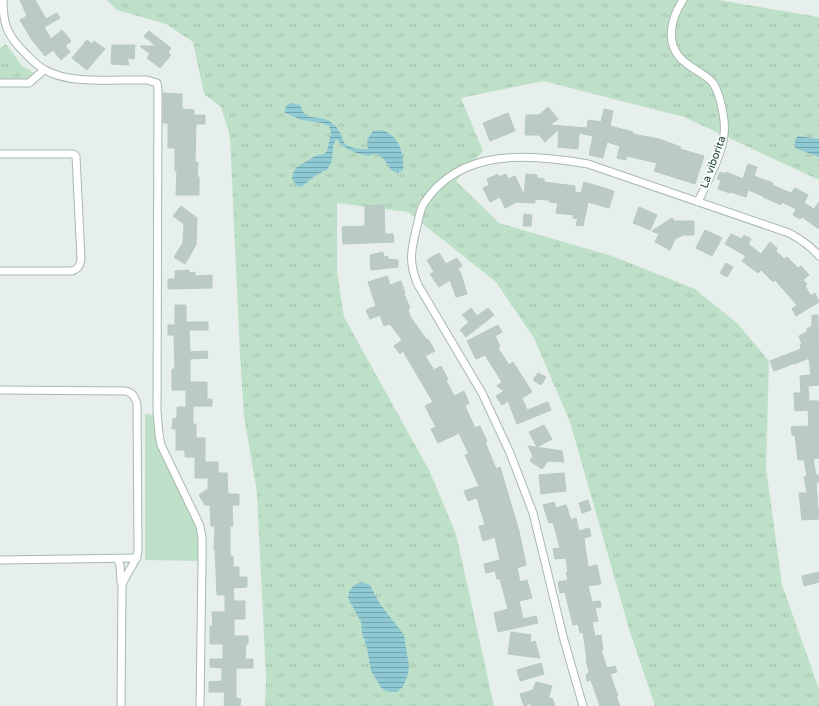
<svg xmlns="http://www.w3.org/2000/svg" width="819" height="706" viewBox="0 0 819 706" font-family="'Varela Round',sans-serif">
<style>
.grass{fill:url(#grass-tufts)}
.park{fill:#bfe0c8}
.water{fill:url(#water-rules)}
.building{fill:#bbcac4;stroke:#b8c9c2}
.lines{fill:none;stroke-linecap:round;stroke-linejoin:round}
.minor-casing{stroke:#a8b8b2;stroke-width:9}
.minor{stroke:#fff;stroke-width:7}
.labels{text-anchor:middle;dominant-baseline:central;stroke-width:4;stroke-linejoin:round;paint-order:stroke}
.street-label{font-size:11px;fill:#24423a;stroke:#f7fbf9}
</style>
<defs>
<pattern id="grass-tufts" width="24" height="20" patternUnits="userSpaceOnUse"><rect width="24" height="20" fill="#bfe0c8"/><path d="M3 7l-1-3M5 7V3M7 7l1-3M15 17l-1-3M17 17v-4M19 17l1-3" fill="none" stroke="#a4c1ad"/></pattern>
<pattern id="water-rules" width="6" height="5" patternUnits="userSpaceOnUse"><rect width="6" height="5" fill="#8ec9d4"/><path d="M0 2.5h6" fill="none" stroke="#74a5ad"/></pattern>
</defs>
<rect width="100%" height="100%" fill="#e6efeb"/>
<!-- grass -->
<g class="grass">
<path d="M107 0H718L819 17V180L684 117 543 81 461 98 483 151 456 181 499 223 612 256 695 289 738 324 769 361 766 468 782 585 819 689V706H655L630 632 570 422 534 338 496 282 408 212 337 203V272L344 317 429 470 456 534 494 706H265L266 677 257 493 244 416 240 355 230 136 221 107 204 94 193 42 166 24 117 10Z"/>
<path d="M6 44 22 66 38 75 29 83H0V48Z"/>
</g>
<!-- park -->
<path class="park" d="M145 414 158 415 159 434 200 526 202 561 145 560Z"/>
<!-- water -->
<g class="water">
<path d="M291 103 300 105C302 108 302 111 304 113 308 118 313 117 319 118 332 119 341 130 344 143 350 148 361 150 368 149L367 140 373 131C394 126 406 151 403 170L398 173 391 170C386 163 380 149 369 156 361 155 349 151 343 146 340 144 339 141 336 139 332 146 333 153 332 160 331 165 329 165 328 169L315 176 301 187 297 186 292 179 293 173 297 167 315 156 324 154 327 151 331 133 329 126 322 123 302 120 285 113C285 107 286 105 291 103Z"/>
<path d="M798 136 819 139V157L795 148V140Z"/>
<path d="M361 582 370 585 380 604 404 635 409 666 408 674 403 687 397 692H389L382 689 371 671 367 648 362 633 361 622 348 598 349 592 354 585Z"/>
</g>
<!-- building -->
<g class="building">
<path d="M20 0H35L46 19 57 13 60 18 44 27 51 39 62 30 71 41 65 46 70 52 61 60 53 50 45 56 32 40 20 20 27 16Z"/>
<path d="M149 31 171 48 168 52 171 55 160 68 147 58 150 54 140 46H156L144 36Z"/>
<path d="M87 40 92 44 94 41 105 49 87 70 72 58Z"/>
<path d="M112 45H135L134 59 127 58 129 65 111 64Z"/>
<path d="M163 93 182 94V109L194 110V115H205V124H196L195 162H198L197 177H199V195H176L177 171H175V148H168V123H163Z"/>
<path d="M548 107 558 119 550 125 587 128 588 120 601 122 604 109 613 111 610 126 633 132V134L659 139 681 147 680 149 704 156 695 184 654 171 657 163 627 156 626 160 617 158 620 146 607 142 603 158 589 155 593 136 579 133 578 149 558 147 559 129 545 142 539 135H525L526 115H539Z"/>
<path d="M508 113 515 131 490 141 483 123Z"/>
<path d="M748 164 757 167 754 176 773 183 772 185 791 193 795 188 808 195 804 203 814 209 819 202V229L802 217 800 219 793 215 796 209 782 202 781 205 763 197V196L748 190 746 197 731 192 730 193 718 189 721 180 717 179 720 172 725 174 726 172 743 179Z"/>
<path d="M498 174 499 177 506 174 508 179 515 176 524 195 526 174 537 175V178L544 179V182L575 186V192L581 193 584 182 614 191 609 208 588 202 583 226 576 225 578 219 573 218 574 215 556 213 558 203 549 202V200L535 199V203L517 202 505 208 500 197 490 202 483 188 489 185 487 179Z"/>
<path d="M384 205 385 234H393L394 242 343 244 342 227 365 226V206Z"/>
<path d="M181 206 197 218 196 245 185 264 174 257 183 243 184 224 173 216Z"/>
<path d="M639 207 657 215 650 230 633 223Z"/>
<path d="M524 214 532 215 531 226H523Z"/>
<path d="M672 218 674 221H694V235H683L675 239 670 250 655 242 659 234 652 231Z"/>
<path d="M705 230 722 238 712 256 696 248Z"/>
<path d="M731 234 742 239 744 235 751 239 748 244 761 254 770 242 777 248 776 251 784 259 787 257 798 268 801 266 809 275 803 280 807 284 805 286 811 296 815 293 819 302 796 316 792 309 797 305 775 280 773 282 761 270 758 273 742 261 746 256 725 244Z"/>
<path d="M383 252 384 257 388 256V259L398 260V267L371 270 370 255Z"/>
<path d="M439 253 446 264 457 258 462 266 458 269 461 274 467 294 456 297 450 280 439 287 430 274 434 272 427 260Z"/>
<path d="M726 263 733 267 727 277 720 273Z"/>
<path d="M189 270V273L195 272V276L212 275V288L168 289V279H175V271Z"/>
<path d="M387 276 390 285 401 281 405 293 404 294 410 308 408 310 411 318 427 340 428 339 435 351 425 356 434 370 441 366 448 379 446 380 454 396 464 391 469 403 465 406 475 428 480 426 487 441 485 442 496 469 500 467 519 531 526 565 517 568 520 582 527 580 532 598 519 601 523 619 536 616 538 623 498 632 494 613 508 609 500 579H497L495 571 486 573 484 564 500 560 495 537 483 541 479 526 485 525 477 498 468 501 464 491 479 486 465 455 469 454 459 433 438 443 431 429 436 427 425 406 433 402 403 351 400 354 394 346 402 340 390 324 384 326 380 315 370 319 366 310 376 306 368 282Z"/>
<path d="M175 305H186V322H208V330H189L190 352 207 351 208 358 190 359V382H207V399H212V406H193V424H196V438H205V462H218V473H227L228 494H239V505H232L233 526H230V556H233V567H239V577H247V587L233 588 234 601H245V619H234V636H248V644H246L245 659H253V668H236V698L241 699 240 706H224L225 692H209V682L222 681V668L210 667V659H223V644H210V626H213L212 612H225V595H217L215 549H214L215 526H211L210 505H205L199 495 208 489V478H195V457H185V450H176V429H172L173 419 177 418V407H186V390H172V369H175L174 335H168V325H175Z"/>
<path d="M471 308 477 316 488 308 494 315 466 337 460 330 469 322 462 315Z"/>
<path d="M812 315H818L819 385 808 386 809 401H819V458L813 459 816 475H819V482L816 483 819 519 802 520 799 493H807L804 477 807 476 804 460H798L795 435H792L791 427 809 426 808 410 795 411 794 393H801L800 376 811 375 809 358 795 364V363L774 371 770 361 801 349 800 345 802 344 799 336 807 332V329L812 326Z"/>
<path d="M498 325 502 332 495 336 500 346 498 348 509 365 513 362 532 392 522 398 527 410 548 402 551 410 517 424 508 401 502 405 496 396 504 391 497 386 502 382 485 355 476 359 467 341Z"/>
<path d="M538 373 546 377 541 385 533 380Z"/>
<path d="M544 425 552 439 537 447 529 432Z"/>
<path d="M528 446 562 451 564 462 548 461 542 469 530 461 533 456Z"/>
<path d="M564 473 566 491 541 494 539 475Z"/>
<path d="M588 500 591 510 582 513 579 503Z"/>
<path d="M554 502 556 508 566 505 571 520 576 518 579 531 589 528 591 536 584 538 588 567 597 565 601 584 588 586 592 602 600 601 601 607 595 608 598 621 592 622 595 636 601 635 603 650H601L607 668 615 666 617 672 610 674 618 696H616L620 706H600L591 680 587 681 586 675 589 672 586 660H587L583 632 580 633 578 624 573 625 565 592 560 593 558 582 568 580 566 572H568L566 558 555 559 553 549 560 548 553 522 549 523 543 505Z"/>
<path d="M819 572V582L804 586 802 576Z"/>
<path d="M511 632 531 635 530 643 535 641 540 658 508 654Z"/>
<path d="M541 663 544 674 520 681 517 670Z"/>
<path d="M536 682 552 686 548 699 552 698 555 706H531V704L532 703 524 706 520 694 533 690Z"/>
</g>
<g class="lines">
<defs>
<g id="minor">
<path d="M3 0C3 24 7 35 24 52 30 58 37 66 45 70 71 85 117 79 147 80L157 83 158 89 157 411 159 434 161 445 200 526 202 538V561L200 706"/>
<path d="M683 0C670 19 664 47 686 63 694 70 707 75 713 83 720 93 726 122 724 134 723 153 706 184 698 202"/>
<path d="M0 83H29L44 70"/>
<path d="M0 154H73L76 156 81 259C80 266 78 269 72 271H0"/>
<path d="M0 390 126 391C133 393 135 397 137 404L138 551C136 564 126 573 122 585L121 706"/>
<path d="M117 559 120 565 121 582"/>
<path d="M0 560 137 558"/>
<path d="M583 706 564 640 533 513 510 453 482 393 418 285C408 262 411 250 417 226 419 219 420 209 424 203 461 147 531 154 588 164L789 233C800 239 811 246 819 256"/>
</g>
</defs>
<!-- minor casing -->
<use href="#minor" class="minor-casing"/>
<!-- minor -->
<use href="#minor" class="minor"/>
</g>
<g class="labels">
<!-- street labels -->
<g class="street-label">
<text transform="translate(713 162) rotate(-70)">La viborita</text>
</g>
</g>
</svg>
